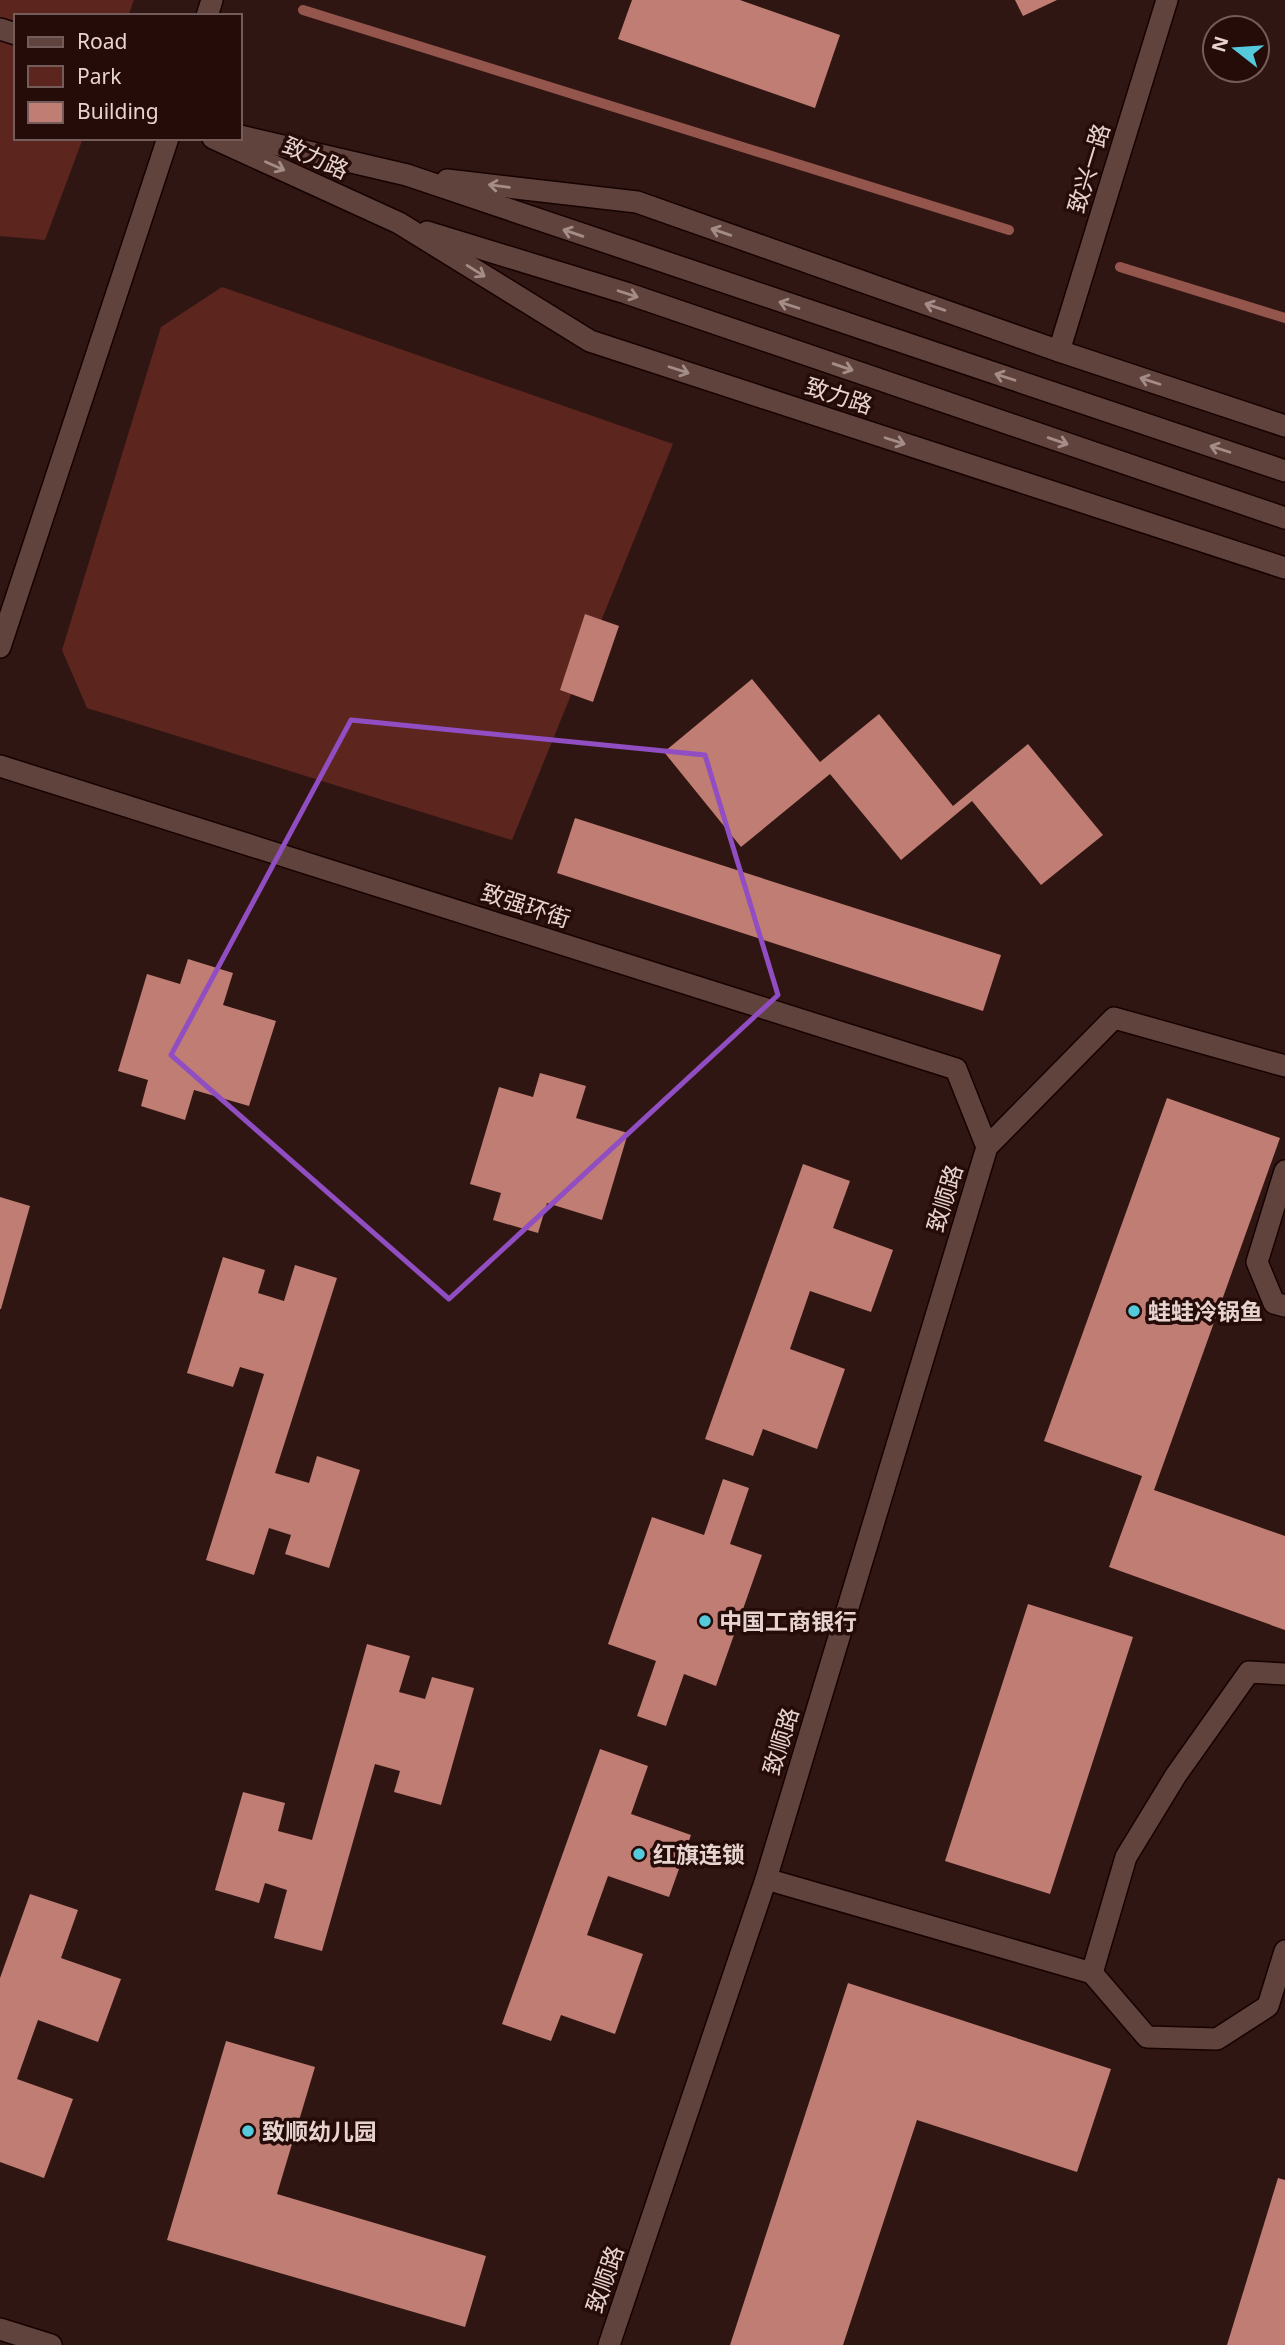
<svg xmlns="http://www.w3.org/2000/svg" width="1285" height="2345" viewBox="0 0 1285 2345" font-family="'Noto Sans','Noto Sans SC',sans-serif">
<style>
.green{fill:#5c251e}
.lines{fill:none;stroke-linecap:round;stroke-linejoin:round}
.stream{stroke:#94554c;stroke-width:10}
.building{fill:#c07d73}
.minor-casing{stroke:#160201;stroke-width:24}
.minor{stroke:#61433e;stroke-width:21}
.oneway{stroke:#a48c87}
.marked{fill:none;stroke:#914ec2;stroke-width:5;stroke-linejoin:round}
.poi-dot{fill:#54cadc;stroke:#250c09;stroke-width:2.5}
.labels{text-anchor:middle;dominant-baseline:central;stroke-width:7;stroke-linejoin:round;paint-order:stroke}
.street-label{font-size:23px;fill:#e7d4d0;stroke:#250c09}
.poi-label{font-size:23px;font-weight:bold;fill:#e7d4d0;stroke:#250c09;text-anchor:start}
</style>
<rect width="100%" height="100%" fill="#301612"/>
<!-- green -->
<g class="green">
<path d="M0 0H134L128 16H16V138H83L45 240 0 236Z"/>
<path d="M222 287 673 444 512 840 87 708 62 650 161 327Z"/>
</g>
<g class="lines">
<!-- stream -->
<g class="stream">
<path d="M303 10 1009 230"/>
<path d="M1120 267 1285 318"/>
</g>
</g>
<!-- building -->
<g class="building">
<path d="M632 0H740L840 35 815 108 618 39Z"/>
<path d="M1015 0H1057L1023 16Z"/>
<path d="M585 614 619 626 593 702 560 690Z"/>
<path d="M752 679 820 762 879 714 953 806 1028 744 1103 835 1041 885 972 801 901 860 830 774 741 847 664 752Z"/>
<path d="M575 818 1001 955 983 1011 557 873Z"/>
<path d="M188 959 233 973 223 1005 276 1021 249 1106 194 1090 185 1120 141 1106 148 1080 118 1071 147 974 180 984Z"/>
<path d="M540 1073 586 1086 576 1118 628 1133 602 1220 547 1203 538 1233 493 1220 501 1193 470 1184 499 1087 533 1097Z"/>
<path d="M1167 1098 1280 1138 1154 1490 1285 1536V1630L1109 1567 1142 1476 1044 1441Z"/>
<path d="M803 1164 850 1181 833 1228 893 1250 871 1312 810 1291 790 1349 845 1369 817 1449 763 1429 753 1456 705 1439Z"/>
<path d="M0 1197 30 1206 1 1309H0Z"/>
<path d="M223 1257 265 1270 258 1293 284 1301 295 1265 337 1278 275 1473 309 1483 317 1456 360 1470 329 1568 285 1554 291 1535 269 1528 254 1575 206 1560 264 1374 240 1367 233 1387 187 1373Z"/>
<path d="M723 1479 749 1488 730 1544 762 1555 716 1686 684 1674 666 1726 637 1716 656 1661 608 1644 652 1517 704 1535Z"/>
<path d="M1028 1604 1133 1637 1050 1894 945 1861Z"/>
<path d="M367 1644 410 1656 399 1692 425 1699 432 1677 474 1688 441 1805 394 1792 400 1771 375 1764 322 1951 274 1938 287 1890 265 1883 259 1903 215 1890 243 1792 285 1803 278 1831 312 1840Z"/>
<path d="M600 1749 648 1766 631 1814 691 1835 669 1897 608 1876 587 1935 643 1954 615 2034 561 2015 551 2041 502 2024Z"/>
<path d="M30 1894 78 1910 61 1958 121 1979 98 2042 38 2020 17 2079 73 2099 44 2178 0 2162V1978Z"/>
<path d="M848 1983 1111 2069 1077 2172 917 2120 843 2345H730Z"/>
<path d="M226 2041 315 2067 277 2194 486 2256 465 2327 167 2240Z"/>
<path d="M1278 2178 1285 2180V2345H1227Z"/>
</g>
<g class="lines">
<defs>
<g id="minor">
<path d="M207 16 212 0"/>
<path d="M0 29 16 34"/>
<path d="M240 136 407 175 1285 471"/>
<path d="M213 138 399 223 590 341 1285 568"/>
<path d="M447 180 637 202 1059 351 1285 426"/>
<path d="M427 232 626 293 1285 518"/>
<path d="M1059 351 1167 0"/>
<path d="M0 647 168 138"/>
<path d="M0 766 956 1069 987 1147"/>
<path d="M1285 1171 1257 1262 1274 1303 1285 1306"/>
<path d="M766 1879 1092 1973 1126 1857 1176 1775 1249 1672 1285 1674"/>
<path d="M1092 1973 1147 2037 1217 2039 1268 2006 1285 1951"/>
<path d="M0 2329 51 2345"/>
<path d="M609 2345 766 1879 987 1147 1114 1018 1285 1066"/>
</g>
</defs>
<!-- minor casing -->
<use href="#minor" class="minor-casing"/>
<!-- minor -->
<use href="#minor" class="minor"/>
</g>
<!-- one-way arrows -->
<defs><path id="oneway-shaft" d="M-6 0H5M1.5-3L5.5 0L1.5 3" fill="none" stroke-width="1.6" stroke-linecap="round" stroke-linejoin="round" transform="scale(1.75)"/></defs>
<g class="oneway">
<use href="#oneway-shaft" transform="translate(275 166) rotate(24)"/>
<use href="#oneway-shaft" transform="translate(499 186) rotate(-173)"/>
<use href="#oneway-shaft" transform="translate(721 232) rotate(-161)"/>
<use href="#oneway-shaft" transform="translate(573 233) rotate(-161)"/>
<use href="#oneway-shaft" transform="translate(476 271) rotate(32)"/>
<use href="#oneway-shaft" transform="translate(628 294) rotate(18)"/>
<use href="#oneway-shaft" transform="translate(789 305) rotate(-162)"/>
<use href="#oneway-shaft" transform="translate(935 307) rotate(-161)"/>
<use href="#oneway-shaft" transform="translate(843 367) rotate(19)"/>
<use href="#oneway-shaft" transform="translate(679 370) rotate(18)"/>
<use href="#oneway-shaft" transform="translate(1005 377) rotate(-162)"/>
<use href="#oneway-shaft" transform="translate(1150 381) rotate(-162)"/>
<use href="#oneway-shaft" transform="translate(895 441) rotate(18)"/>
<use href="#oneway-shaft" transform="translate(1058 441) rotate(19)"/>
<use href="#oneway-shaft" transform="translate(1220 449) rotate(-162)"/>
</g>
<!-- marked area -->
<path class="marked" d="M351 720 705 755 778 995 449 1299 171 1055Z"/>
<!-- markers -->
<g class="poi-dot">
<circle cx="1134" cy="1311" r="7"/>
<circle cx="705" cy="1621" r="7"/>
<circle cx="639" cy="1854" r="7"/>
<circle cx="248" cy="2131" r="7"/>
</g>
<g class="labels">
<!-- street labels -->
<g class="street-label">
<text transform="translate(316 157) rotate(24)">致力路</text>
<text transform="translate(1088 168) rotate(-73)">致兴一路</text>
<text transform="translate(839 395) rotate(18)">致力路</text>
<text transform="translate(526 905) rotate(18)">致强环街</text>
<text transform="translate(944 1198) rotate(-73)">致顺路</text>
<text transform="translate(780 1741) rotate(-73)">致顺路</text>
<text transform="translate(604 2279) rotate(-71)">致顺路</text>
</g>
<!-- poi labels -->
<g class="poi-label">
<text x="1148" y="1311">蛙蛙冷锅鱼</text>
<text x="719" y="1621">中国工商银行</text>
<text x="653" y="1854">红旗连锁</text>
<text x="262" y="2131">致顺幼儿园</text>
</g>
</g>
<!-- legend -->
<rect x="14" y="14" width="228" height="126" fill="#250c09" stroke="#735c59" stroke-width="2"/>
<rect x="28" y="37" width="35" height="10" fill="#61433e" stroke="#735c59" stroke-width="2"/>
<text x="77" y="49" font-size="21" fill="#e7d4d0">Road</text>
<rect x="28" y="66" width="35" height="21" fill="#5c251e" stroke="#735c59" stroke-width="2"/>
<text x="77" y="84" font-size="21" fill="#e7d4d0">Park</text>
<rect x="28" y="102" width="35" height="21" fill="#c07d73" stroke="#735c59" stroke-width="2"/>
<text x="77" y="119" font-size="21" fill="#e7d4d0">Building</text>
<!-- north arrow -->
<g transform="translate(1236 49) rotate(287)"><circle r="33" fill="#250c09" stroke="#735c59" stroke-width="2"/>
<path d="M0-5L12 26L0 18L-12 26Z" fill="#54cadc"/>
<text y="-10" font-size="19" font-weight="bold" text-anchor="middle" fill="#e7d4d0">N</text>
</g>
</svg>
